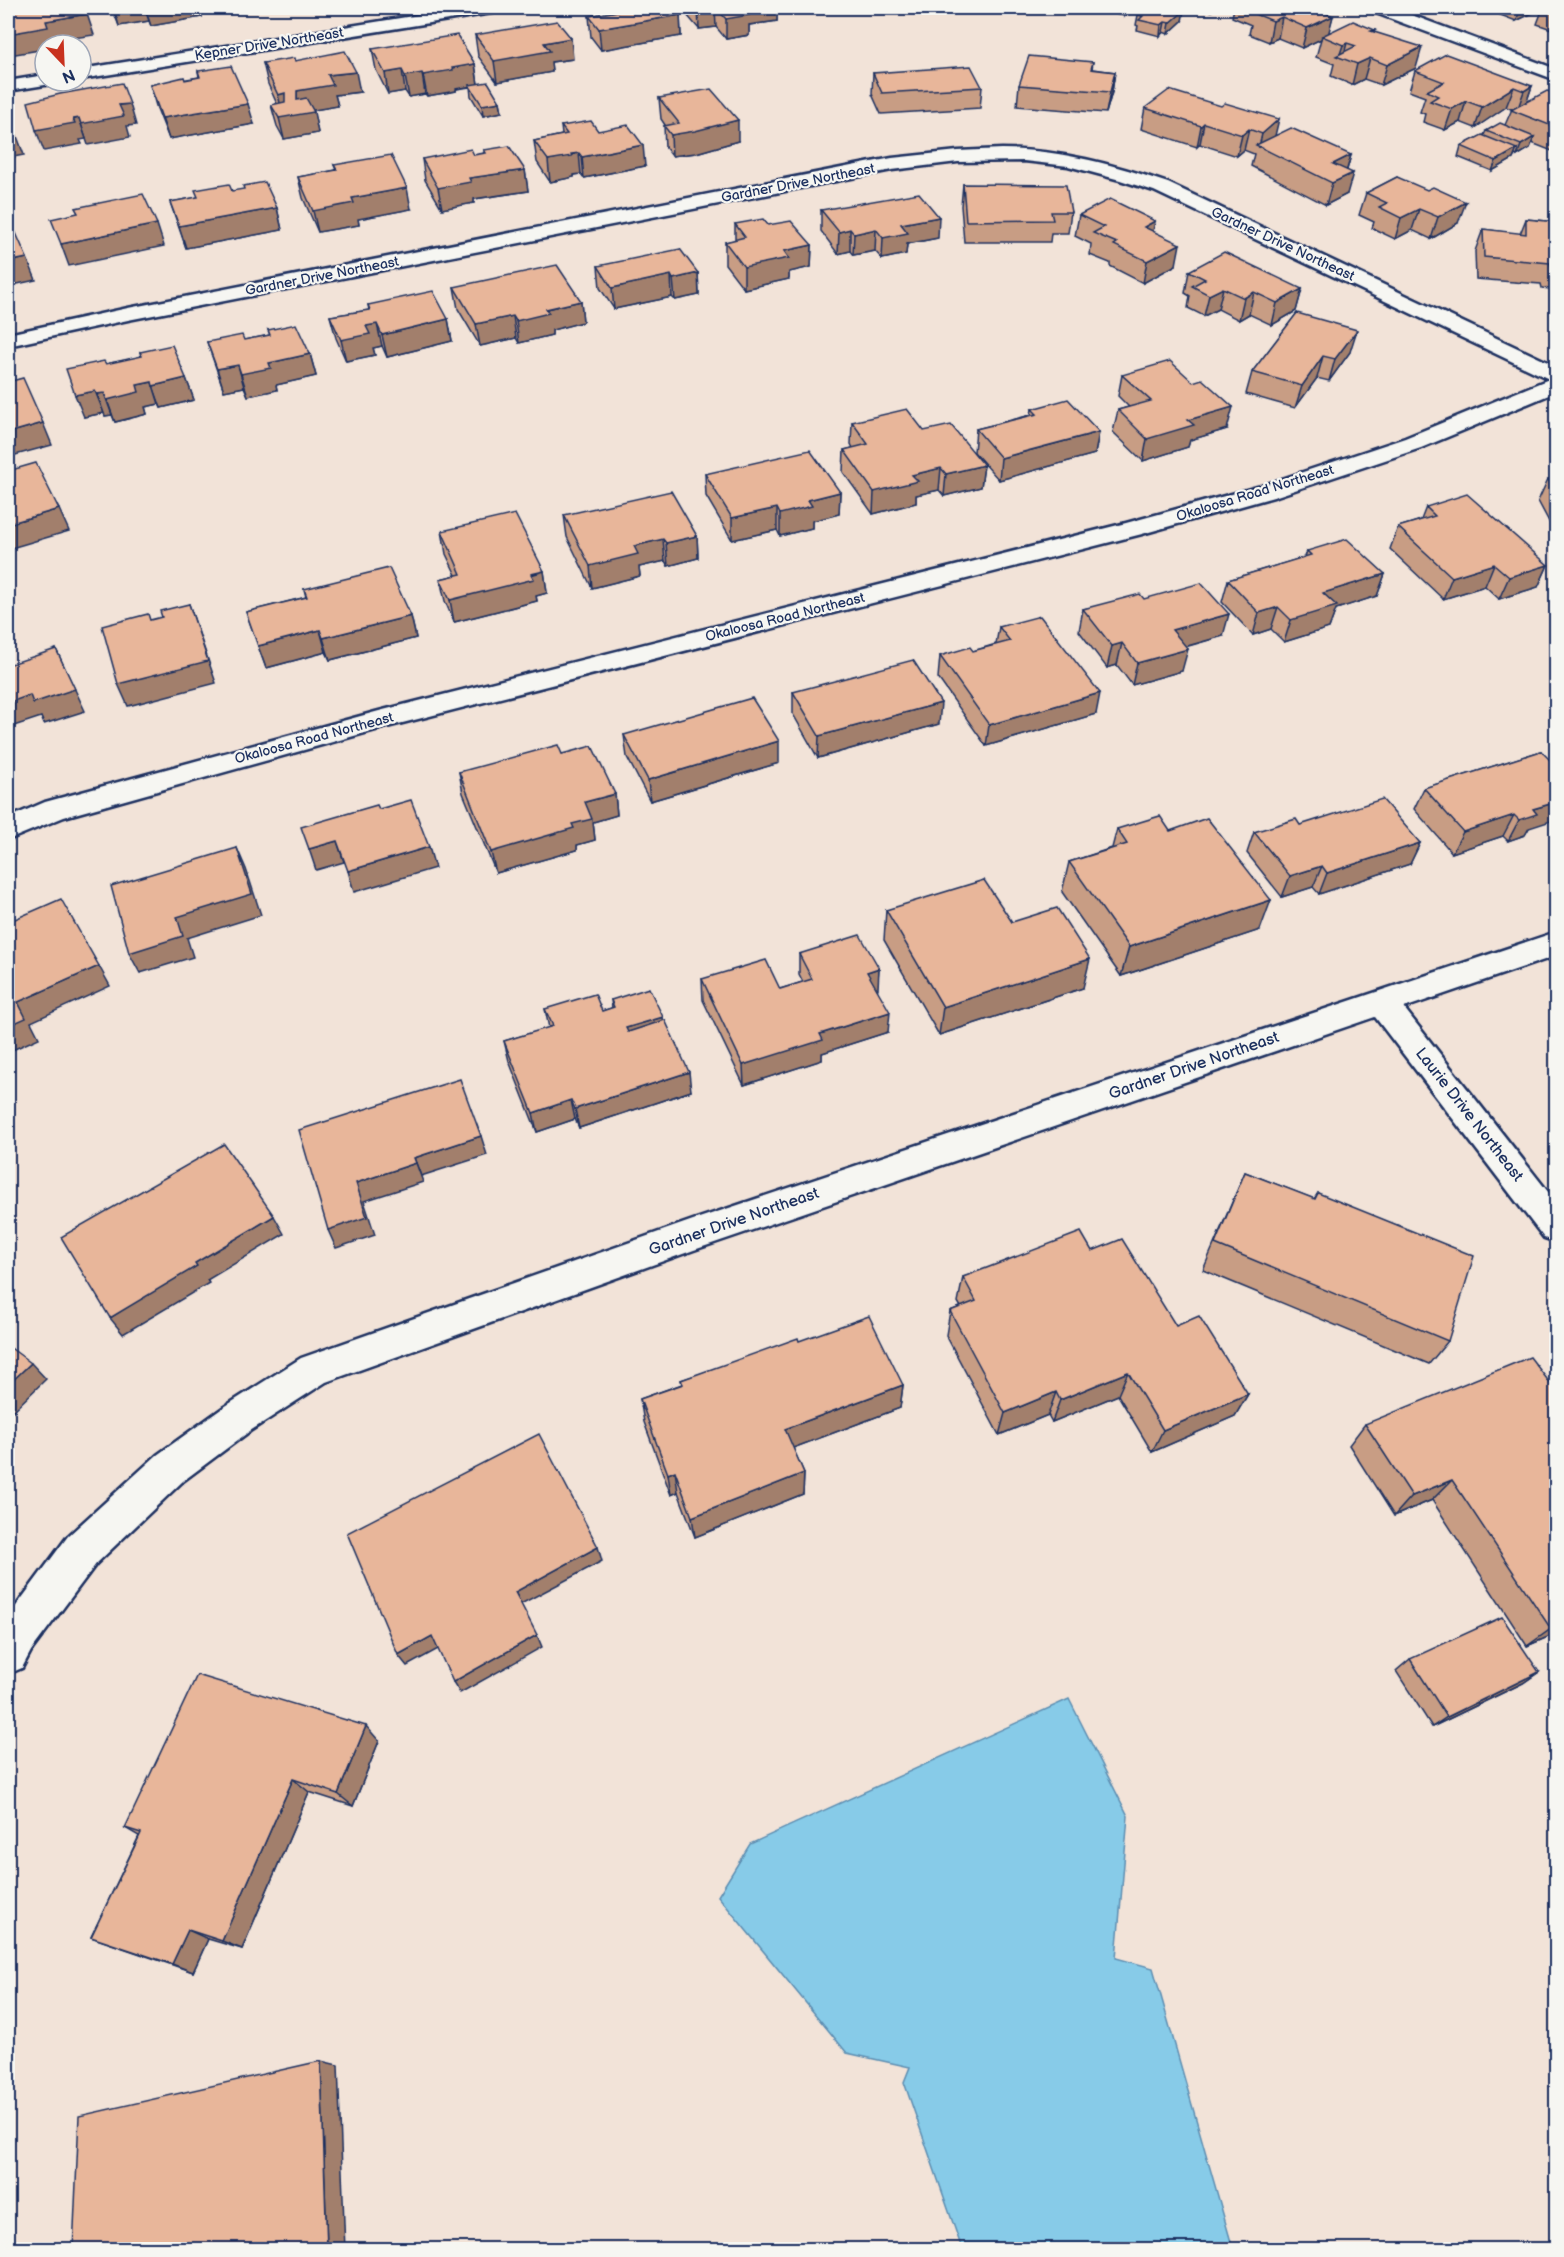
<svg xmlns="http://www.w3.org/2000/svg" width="1564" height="2257" viewBox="0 0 1564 2257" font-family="'Balsamiq Sans',sans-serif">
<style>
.water{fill:#87cbe8;stroke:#5c8db1;stroke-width:1.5}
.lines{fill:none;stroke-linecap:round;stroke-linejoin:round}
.street-casing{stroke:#1b2f5e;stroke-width:5}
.street{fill:#f6f6f2;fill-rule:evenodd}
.wall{fill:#c89d84;stroke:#1b2f5e;stroke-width:1.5}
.shaded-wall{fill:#a27f6c;stroke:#1b2f5e;stroke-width:1.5}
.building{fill:#e8b69a;stroke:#1b2f5e;stroke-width:1.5}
.labels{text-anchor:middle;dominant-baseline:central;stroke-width:4.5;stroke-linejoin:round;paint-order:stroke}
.far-street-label{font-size:14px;fill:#1b2f5e;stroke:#f6f6f2}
.street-label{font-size:16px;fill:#1b2f5e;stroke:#f6f6f2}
</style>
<rect width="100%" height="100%" fill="#f2e3d8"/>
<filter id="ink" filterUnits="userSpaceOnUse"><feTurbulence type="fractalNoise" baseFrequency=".0167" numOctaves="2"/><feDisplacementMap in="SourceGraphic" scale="12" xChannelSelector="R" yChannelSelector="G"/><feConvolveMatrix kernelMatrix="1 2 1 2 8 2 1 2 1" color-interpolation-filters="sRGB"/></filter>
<g filter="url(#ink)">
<!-- water -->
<path class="water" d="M1069 1699 1128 1816 1116 1958 1153 1968 1233 2249H962L904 2082 910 2067 847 2053 718 1896 750 1844Z"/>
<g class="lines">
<defs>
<g id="street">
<path d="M463 8H501L498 12 492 13 81 79V69Z"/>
<path d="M1370 8H1393L1556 69V80L1373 12Z"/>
<path d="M45 75V81H53L51 84 8 91V81Z"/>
<path d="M1002 149C1060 150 1113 164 1168 183L1556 366V392L1421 448 1277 496 1142 534 379 729 64 817 8 840V818L45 802 379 711 1126 523 1261 486 1405 438 1549 379 1154 191 1120 180 1068 166 1024 161 958 162 892 170 128 320 8 346V334L128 308 892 158 958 151Z"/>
<path d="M1556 932V956L1404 1008 1556 1202V1242L1544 1238 1375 1017 694 1250 326 1382 250 1431 183 1481 96 1564 31 1651 22 1668 8 1674V1617L68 1536 157 1455 224 1407 301 1358 693 1220Z"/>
</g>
</defs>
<!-- street casing -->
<use href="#street" class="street-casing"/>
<!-- street -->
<use href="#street" class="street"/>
</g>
<!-- wall -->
<g class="wall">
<path d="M112 8H200L202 17 151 26 149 21 119 26Z"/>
<path d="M634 8H673L680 15 681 36 601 50 591 37 589 16Z"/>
<path d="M686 8H715V12V8H777V21L749 25V35L726 39 716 27 699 29 686 14Z"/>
<path d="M790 8H845V9L794 12Z"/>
<path d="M1098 8H1130L1124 16 1098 11Z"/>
<path d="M1201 8H1219L1211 11Z"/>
<path d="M1234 8H1312L1333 16 1328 33 1375 30 1374 32 1416 68 1381 85 1364 79 1352 85 1331 76 1334 64 1316 57 1321 39 1302 48 1278 38 1269 42 1249 34 1251 25 1232 17Z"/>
<path d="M1491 8H1543L1516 21 1490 11Z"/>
<path d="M1543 8H1557V31L1537 24Z"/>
<path d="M1138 15 1182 21 1168 34 1163 32 1160 36 1137 30 1138 26 1136 25Z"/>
<path d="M475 35 573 59 551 62 552 72 497 82 478 56Z"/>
<path d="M372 49 475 64 478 84 500 102 502 112 483 116 471 96 470 87 456 89V91L427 96 425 94 409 97 405 91 388 94 376 70Z"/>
<path d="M295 61 360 92 335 95 338 106 313 110 318 133 284 139 277 126 271 105 277 104 268 84 263 63Z"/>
<path d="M1093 62 1092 69 1115 72 1112 92 1106 113 1017 106 1019 85Z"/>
<path d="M198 71 254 124 169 139 156 106 150 85 199 77Z"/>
<path d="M1415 71 1532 86 1527 101 1557 94V153L1532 143 1530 148 1517 156 1515 155 1513 159 1492 171 1458 157 1461 146 1484 135 1486 131 1505 125 1512 109 1506 107 1475 128 1460 122 1445 130 1423 122 1425 114 1420 112 1425 97 1409 91Z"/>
<path d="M873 73 982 87 980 108 881 114 872 94Z"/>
<path d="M659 98 738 141 696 153 672 156 665 147 664 126 665 125 661 119Z"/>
<path d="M1145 108 1275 135 1351 155 1347 170V194L1326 205 1251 166 1254 154 1244 150 1237 156 1200 144 1197 147 1141 129Z"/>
<path d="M561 126 598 131 645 166 584 178 581 174 574 175V177L550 182 537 162 534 141 562 135Z"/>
<path d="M484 150 525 170 528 191 474 199V203L442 209 425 180 422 159 474 155 484 153Z"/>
<path d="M334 165 411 209 358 219 359 225 318 232 303 198 298 177 336 170Z"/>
<path d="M1397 177 1458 223 1431 239 1412 230 1395 239 1372 228 1374 222 1359 215 1366 193Z"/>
<path d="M963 184 1071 212 1068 233H1051L1050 242H964L961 206Z"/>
<path d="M232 191 277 208 282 230 186 248 170 202Z"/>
<path d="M821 210 938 238 907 244 906 254 882 259 875 251 853 255 850 251 838 254 821 231Z"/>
<path d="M1079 215 1155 221 1153 231 1176 265 1143 283 1110 266V263L1090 255 1091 244 1075 236Z"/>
<path d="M1526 219 1557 222V290L1542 288 1541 284 1476 279 1475 251 1483 229 1520 234Z"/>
<path d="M735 224 768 225 812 245 811 267 789 272V279L744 289 725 264V242L735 240Z"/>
<path d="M598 266 698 273 699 295 675 300 672 297 614 309 600 288Z"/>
<path d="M1189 271 1302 289 1296 311 1272 325 1249 314 1239 320 1218 309 1204 316 1188 308 1190 296 1185 293Z"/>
<path d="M454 287 581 301 583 322 552 330V335L519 343 516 338 480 346 458 309Z"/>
<path d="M368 305 448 319 452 341 387 357 382 346 373 348 375 355 346 361 336 338 330 316 369 310Z"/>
<path d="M1297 313 1350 352 1329 381 1317 378 1295 408 1246 394 1252 372Z"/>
<path d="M268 330 310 354 316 376 276 385 277 390 248 396 244 387 224 391 207 342 244 340 270 335Z"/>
<path d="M140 352 186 378 194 400 161 408 159 404 145 407 147 414 115 422 112 415 105 416 104 413 84 417 106 364 141 357Z"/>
<path d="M1122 375 1227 429 1190 440 1188 447 1143 461 1113 432 1118 410 1129 407 1118 396Z"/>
<path d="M1032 409 1099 432 1095 454 999 480 974 452 976 429 1031 415Z"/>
<path d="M852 422 924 431 984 465 981 487 944 496 939 490 916 495V503L873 514 843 472 844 450 853 448 851 444Z"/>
<path d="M705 474 840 492 839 514 812 521V528L780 536 777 530 732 540 706 496Z"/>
<path d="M1548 479H1557V533H1555L1538 501Z"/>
<path d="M1426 507 1548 565 1538 587 1499 599 1485 586 1443 599 1390 549 1398 527 1421 520Z"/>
<path d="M564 515 697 536 698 558 668 566 665 561 639 567 640 576 592 588 567 537Z"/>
<path d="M442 531 544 571 547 593 536 596 537 601 454 622 445 601 440 579 456 575 446 554Z"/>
<path d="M1307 551 1385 574 1377 596 1336 609 1329 628 1284 642 1271 629 1253 635 1222 602 1228 580 1305 557Z"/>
<path d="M304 589 411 616 416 638 330 660 326 652 266 668 246 612 306 597Z"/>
<path d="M1144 599 1223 636 1185 647 1182 671 1132 685 1117 665 1107 668 1079 631 1083 609Z"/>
<path d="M999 627 1096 714 986 746 938 678 940 656 973 651 996 644Z"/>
<path d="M793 692 939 724 818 758 793 714Z"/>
<path d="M624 735 779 763 650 801 627 757Z"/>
<path d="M1541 751 1529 828 1525 835 1508 841 1503 836 1452 853 1414 809 1424 788Z"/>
<path d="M562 754 615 794 617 815 593 822 595 840 577 845V850L496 873 463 793 459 772Z"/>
<path d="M1300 825 1420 843 1410 864 1319 894 1313 887 1282 897 1247 853 1254 832Z"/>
<path d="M1117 829 1170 831 1260 930 1121 976 1062 892 1069 862 1112 848Z"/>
<path d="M886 910 1012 922 1083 988 939 1035 884 940Z"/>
<path d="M799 954 879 968 877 989 888 1032 822 1053V1060L744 1085 703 1000 702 979 780 989 803 982 799 974Z"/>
<path d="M611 1000 663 1017V1021L691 1091 579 1128 575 1119 537 1132 509 1061 504 1041 549 1028 545 1009 602 1011 612 1008Z"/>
<path d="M1245 1172 1314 1199 1318 1193 1448 1341 1429 1364 1203 1270Z"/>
<path d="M1092 1251 1176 1326 1248 1394 1235 1416 1152 1452 1118 1395 1052 1422 1048 1415 999 1435 946 1335 950 1311 961 1307 958 1302 963 1277Z"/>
<path d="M799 1341 903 1385 900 1408 793 1448 804 1473 803 1494 695 1537 678 1492 671 1495 644 1422 640 1399 682 1384 681 1380Z"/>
<path d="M1556 1421 1557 1423V1633L1527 1646 1432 1500 1394 1516 1349 1445 1365 1424Z"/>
<path d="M1410 1659 1539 1672 1523 1683 1432 1727 1396 1671Z"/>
<path d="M1557 1736V1744L1553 1738Z"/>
<path d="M379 1741 353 1806 309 1792 242 1949 208 1939 193 1972 91 1937 139 1836 125 1828Z"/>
<path d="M338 2065 154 2246 136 2250H73Z"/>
</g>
<!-- shaded-wall -->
<g class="shaded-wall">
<path d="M114 8H145L149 21 119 26Z"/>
<path d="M145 8H200L202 17 151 26Z"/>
<path d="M222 8H236L237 9 223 11Z"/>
<path d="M237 8H257L238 12Z"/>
<path d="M708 8H715L716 27 699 29 698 9Z"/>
<path d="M740 8H777V21L749 25V35L726 39V19Z"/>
<path d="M1125 8H1130L1124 16Z"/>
<path d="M1212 8H1219L1211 11Z"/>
<path d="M1256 8H1261L1259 16 1255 14Z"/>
<path d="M1521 8H1543L1516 21Z"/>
<path d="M1184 11 1182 21 1168 34 1170 23Z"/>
<path d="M87 14 94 35 53 41 54 45H45V49L10 55 8 47V34L46 21Z"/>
<path d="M680 15 681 36 601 50 599 29Z"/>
<path d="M1333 16 1328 36H1322L1321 39 1302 48 1307 28Z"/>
<path d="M1282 17 1278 38 1269 42 1273 21Z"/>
<path d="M1165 22 1163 32 1160 36 1161 25Z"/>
<path d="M571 38 573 59 551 62 552 72 497 82 494 61 544 43Z"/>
<path d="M1347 43 1343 58 1339 57 1343 45Z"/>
<path d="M1422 47 1416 68 1381 85 1387 65Z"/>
<path d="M1370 58 1364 79 1352 85 1357 64Z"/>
<path d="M475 64 478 85 456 89V91L427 96 423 75 452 68Z"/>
<path d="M402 70 405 91 388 94 385 73Z"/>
<path d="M356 72 360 92 335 95 338 106 302 112H314L318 133 284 139 279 118 297 100V91L328 75Z"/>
<path d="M1115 72 1112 92 1106 113 1110 92Z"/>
<path d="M422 73 425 94 409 97 405 76Z"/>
<path d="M1532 86 1525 106 1517 111 1524 91Z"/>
<path d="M1514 87 1506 107 1475 128 1482 107Z"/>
<path d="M285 93 290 114 283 115 278 95Z"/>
<path d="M1466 101 1460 122 1445 130 1452 109Z"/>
<path d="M500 102 502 112 483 116 482 105Z"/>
<path d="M130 104 136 125 127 126 130 137 88 145 81 124 119 105Z"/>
<path d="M248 104 254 124 169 139 162 118Z"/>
<path d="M79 118 86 139 80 140 82 144 44 151 36 130Z"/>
<path d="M1279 119 1274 140 1259 147 1262 134Z"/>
<path d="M738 120V141L696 153 672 156 671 135Z"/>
<path d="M1204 123 1200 144 1197 147 1201 126Z"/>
<path d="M1249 129 1244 150 1237 156 1242 135Z"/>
<path d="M15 131 24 155 8 158V135Z"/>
<path d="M1534 137 1530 148 1517 156 1521 145Z"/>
<path d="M643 145 645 166 584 178 582 157Z"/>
<path d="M1517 149 1513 159 1492 171 1496 161Z"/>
<path d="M579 153 581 174 574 175V177L550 182 548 160Z"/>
<path d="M1351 155 1345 176 1333 164Z"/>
<path d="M525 170 528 191 474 199V203L442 209 438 188 469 178Z"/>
<path d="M1353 173 1347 194 1326 205 1332 183Z"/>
<path d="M407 188 411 209 358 219 359 225 318 232 313 211 352 198Z"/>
<path d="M1466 202 1458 223 1431 239 1438 217Z"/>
<path d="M277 208 282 230 186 248 179 226Z"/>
<path d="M1419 209 1412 230 1395 239 1401 218Z"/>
<path d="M939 217 938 238 907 244 906 254 882 259 883 238 901 224Z"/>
<path d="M1155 221 1151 242 1144 227Z"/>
<path d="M157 224 164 246 69 266 61 244Z"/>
<path d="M850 229V251L838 254 839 232Z"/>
<path d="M876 229 875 251 853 255 854 234Z"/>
<path d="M1180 244 1176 265 1143 283 1147 261Z"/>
<path d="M812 245 811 267 789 272V279L744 289V267L784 251Z"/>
<path d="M27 258 36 280 8 286V262Z"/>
<path d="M698 273 699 295 675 300 673 279Z"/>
<path d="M671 275 672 297 614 309 612 288Z"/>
<path d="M1223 288 1218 309 1204 316 1209 295Z"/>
<path d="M1302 289 1296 311 1272 325 1277 303Z"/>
<path d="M1254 292 1249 314 1239 320 1244 298Z"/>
<path d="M581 301 583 322 552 330V335L519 343 516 321 546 309Z"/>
<path d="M513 316 516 338 480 346 476 324Z"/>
<path d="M448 319 452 341 387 357 382 335Z"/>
<path d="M377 324 382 346 373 348 375 355 346 361 341 340 366 326Z"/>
<path d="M1357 330 1350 352 1329 381 1335 359Z"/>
<path d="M310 354 316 376 276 385 277 390 248 396 241 374 269 363Z"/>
<path d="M1323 356 1317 378 1295 408 1302 386Z"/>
<path d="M238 365 244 387 224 391 217 369Z"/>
<path d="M186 378 194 400 161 408 153 386Z"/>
<path d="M152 382 159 404 145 407 147 414 115 422 107 400 137 385Z"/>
<path d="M95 391 104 413 84 417 75 395Z"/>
<path d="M104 393 112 415 105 416 97 394Z"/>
<path d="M1233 407 1227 429 1190 440 1188 447 1143 461 1147 439 1188 420Z"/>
<path d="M43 423 52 445 8 457V433Z"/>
<path d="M1099 432 1095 454 999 480 1001 458Z"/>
<path d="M984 465 981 487 944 496 946 474Z"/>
<path d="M941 468 939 490 916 495V503L873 514 874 492 912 475Z"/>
<path d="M840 492 839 514 812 521V528L780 536V514L808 500Z"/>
<path d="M777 508V530L732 540V518Z"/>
<path d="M59 509 69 531 8 549V524Z"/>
<path d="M697 536 698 558 668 566 666 543Z"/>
<path d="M663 539 665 561 639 567 640 576 592 588 590 566 634 546Z"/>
<path d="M1494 564 1485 586 1443 599 1452 577Z"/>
<path d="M1548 565 1538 587 1499 599 1509 577Z"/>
<path d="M544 571 547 593 536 596 537 601 454 622 450 600Z"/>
<path d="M1385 574 1377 596 1336 609 1329 628 1284 642 1291 620 1323 593Z"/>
<path d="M189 604 216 683 128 706 118 684Z"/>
<path d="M1278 607 1271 629 1253 635 1259 613Z"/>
<path d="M1229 614 1223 636 1166 652 1172 630Z"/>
<path d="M411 616 416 638 330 660 323 638Z"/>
<path d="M320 630 326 652 266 668 258 646Z"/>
<path d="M1122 643 1117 665 1107 668 1112 646Z"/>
<path d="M56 649 85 711 44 724 41 717 8 728V703Z"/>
<path d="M1188 649 1182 671 1132 685 1137 663Z"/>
<path d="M1100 693 1096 714 986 746 989 725Z"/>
<path d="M941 703 939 724 818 758 819 736Z"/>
<path d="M779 741V763L650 801 648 780Z"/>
<path d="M615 794 617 815 593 822 595 840 577 845V850L496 873 491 852 572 824 585 802Z"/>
<path d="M1557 802V819L1529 828 1525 835 1508 841 1519 820 1533 809Z"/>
<path d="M1514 815 1503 836 1452 853 1463 832Z"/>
<path d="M337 841 344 862 316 870 309 849Z"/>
<path d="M1420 843 1410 864 1319 894 1327 873Z"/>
<path d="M429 847 435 868 354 892 348 871Z"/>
<path d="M237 848 246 869 261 915 187 938 193 957 140 973 129 953 177 917Z"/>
<path d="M1322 866 1313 887 1282 897 1290 876Z"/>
<path d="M1271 900 1260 930 1121 976 1129 947Z"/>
<path d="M1090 959 1083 988 939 1035 943 1007Z"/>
<path d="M99 966 110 986 31 1022 39 1038 8 1052V1026L18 1002Z"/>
<path d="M879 968 878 989 866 992 867 972Z"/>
<path d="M890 1012 888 1032 822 1053V1060L744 1085 743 1065 820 1034Z"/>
<path d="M663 1017 665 1037 629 1048 626 1028Z"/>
<path d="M689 1072 691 1091 579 1128 575 1109Z"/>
<path d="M571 1100 575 1119 537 1132 533 1113Z"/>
<path d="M481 1136 487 1155 421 1176 414 1158Z"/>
<path d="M416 1163 423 1182 364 1201 375 1235 336 1248 328 1230 356 1183Z"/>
<path d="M274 1216 284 1234 207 1280 209 1283 123 1334 110 1318 195 1263Z"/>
<path d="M31 1363 46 1379 8 1416V1385Z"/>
<path d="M1128 1372 1118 1395 1052 1422 1060 1400Z"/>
<path d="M903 1385 900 1408 785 1451V1429Z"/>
<path d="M1056 1392 1048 1415 999 1435 1005 1413Z"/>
<path d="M1248 1394 1235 1416 1152 1452 1163 1430Z"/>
<path d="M1557 1414V1421L1546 1431 1552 1416Z"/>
<path d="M675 1471 678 1492 671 1495 668 1474Z"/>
<path d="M804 1473 803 1494 695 1537 692 1517Z"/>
<path d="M1452 1480 1432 1500 1394 1516 1412 1496Z"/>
<path d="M598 1547 602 1561 521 1604 515 1592Z"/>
<path d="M1557 1626V1633L1527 1646 1551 1629Z"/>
<path d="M537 1635 542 1647 460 1693 453 1682Z"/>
<path d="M432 1636 440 1648 407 1666 398 1655Z"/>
<path d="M1539 1672 1523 1683 1432 1727 1447 1717Z"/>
<path d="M366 1726 379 1741 353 1806 338 1794Z"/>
<path d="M293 1779 309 1792 242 1949 222 1941Z"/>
<path d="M188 1930 208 1939 193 1972 172 1964Z"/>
<path d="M321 2061 338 2065 345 2250H327Z"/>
</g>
<!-- building -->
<g class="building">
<path d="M8 8H85L87 14 46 21 48 27 8 34Z"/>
<path d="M635 8H673L680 15 599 29 589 16 636 8Z"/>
<path d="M716 8H742L749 15 726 19Z"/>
<path d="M1146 8H1171L1184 11 1170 23 1165 22 1161 25 1139 20 1143 16 1138 15Z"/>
<path d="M1266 8H1312L1333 16 1307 28 1282 17 1273 21 1253 13Z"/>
<path d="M557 21 571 38 544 43 550 51 494 61 475 35Z"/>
<path d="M1353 21 1375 30 1371 31 1422 47 1387 65 1370 58 1357 64 1336 56 1356 46 1347 43 1343 45 1322 36Z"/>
<path d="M457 35 475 64 452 68 453 70 423 75 422 73 405 76 402 70 385 73 372 49Z"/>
<path d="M345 51 356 72 328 75 333 85 297 91V100L306 98 314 112 279 118 271 105 285 102V93L278 95 263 63 294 58 295 61Z"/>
<path d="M1446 54 1532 86 1524 91 1514 87 1482 107 1466 101 1452 109 1430 101 1438 96 1427 91 1444 82 1415 71Z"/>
<path d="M1029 56 1093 62 1091 69 1115 72 1110 92 1019 85Z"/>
<path d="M231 66 248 104 162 118 150 85 184 77 185 80 200 77 198 71Z"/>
<path d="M971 66 982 87 882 93 873 73Z"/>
<path d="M488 82 500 102 482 105 469 85Z"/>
<path d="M122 83 130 104 119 105 124 116 81 124 79 118 73 119 75 123 36 130 28 102 60 94Z"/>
<path d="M711 89 738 120 695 131 671 135 664 126 679 123 659 98Z"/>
<path d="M1169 90 1221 106 1225 103 1279 119 1262 134 1249 129 1242 135 1204 123 1201 126 1145 108Z"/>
<path d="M1547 91 1557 94V128L1511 110Z"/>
<path d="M8 110 16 133 8 135Z"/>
<path d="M591 121 598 131 628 125 643 145 582 157 579 153 571 154 572 156 548 160 534 141 567 134 561 126Z"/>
<path d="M1500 123 1534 137 1521 145 1486 131Z"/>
<path d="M1291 128 1351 155 1333 164 1353 173 1332 183 1256 145Z"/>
<path d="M1482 135 1517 149 1496 161 1461 146Z"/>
<path d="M509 146 525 170 469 178 471 182 438 188 422 159 471 149 474 155 486 153 484 150Z"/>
<path d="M391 155 407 188 352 198 354 203 313 211 298 177 337 170 334 165Z"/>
<path d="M1397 177 1427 190 1433 187 1466 202 1438 217 1419 209 1401 218 1379 207 1387 203 1366 193Z"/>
<path d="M265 182 277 208 179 226 170 202 198 197 195 190 229 184 232 191 244 189 243 186Z"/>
<path d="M963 184 1066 185 1071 212H1051L1053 220 966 221Z"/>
<path d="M919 193 939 217 901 224 908 233 883 238 876 229 854 234 850 229 839 232 821 210Z"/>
<path d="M143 194 157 224 61 244 51 219 78 213 75 208Z"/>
<path d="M1110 199 1155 221 1144 227 1180 244 1147 261 1114 245 1117 243 1093 233 1104 227 1079 215Z"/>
<path d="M763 219 768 225 791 221 812 245 784 251 789 258 744 267 725 242 745 237 735 224Z"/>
<path d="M1526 219 1557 222V267H1551L1550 263 1484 257 1483 229 1526 234Z"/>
<path d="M12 224 27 258 8 262V225Z"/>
<path d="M680 249 698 273 673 279 671 275 612 288 598 266Z"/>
<path d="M1224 252 1302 289 1277 303 1254 292 1244 298 1223 288 1209 295 1192 286 1205 279 1189 271Z"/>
<path d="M557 265 581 301 546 309 549 313 516 321 513 316 476 324 454 287Z"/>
<path d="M433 291 448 319 382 335 377 324 366 326 370 334 341 340 330 316 370 310 368 305Z"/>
<path d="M1297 313 1357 330 1335 359 1323 356 1302 386 1252 372Z"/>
<path d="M296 324 310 354 269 363 271 368 241 374 238 365 217 369 207 342 242 335 244 340 270 335 268 330Z"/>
<path d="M172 345 186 378 153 386 152 382 137 385 139 392 107 400 104 393 97 394 95 391 75 395 66 369 104 361 106 364 142 356 140 352Z"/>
<path d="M1170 361 1193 382 1202 379 1233 407 1188 420 1194 425 1147 439 1118 410 1151 401 1122 375Z"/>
<path d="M23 378 43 423 8 433V382Z"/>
<path d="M1068 399 1099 432 1001 458 976 429 1037 414 1032 409Z"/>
<path d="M907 409 924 431 951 425 984 465 946 474 941 468 912 475 918 481 874 492 844 450 868 444 852 422Z"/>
<path d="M810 450 840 492 808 500 812 506 780 514 777 508 732 518 705 474Z"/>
<path d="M36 463 59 509 8 524V471Z"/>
<path d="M1548 479H1557V495Z"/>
<path d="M671 491 697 536 666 543 663 539 634 546 638 554 590 566 564 515Z"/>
<path d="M1467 494 1548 565 1509 577 1494 564 1452 577 1398 527 1435 516 1426 507Z"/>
<path d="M515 514 544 571 531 574 534 579 450 600 440 579 461 574 442 531Z"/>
<path d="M1347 539 1385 574 1323 593 1337 606 1291 620 1278 607 1259 613 1228 580 1311 555 1307 551Z"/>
<path d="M389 568 411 616 323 638 320 630 258 646 246 612 307 597 304 589Z"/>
<path d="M1201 583 1229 614 1172 630 1188 649 1137 663 1122 643 1112 646 1083 609 1140 594 1144 599Z"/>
<path d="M189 604 208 661 118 684 102 626 148 614 150 620 162 617 160 611Z"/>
<path d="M1040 616 1100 693 989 725 940 656 970 647 973 651 1010 641 999 627Z"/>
<path d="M56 649 75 689 33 703 30 695 8 703V665Z"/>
<path d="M913 660 941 703 819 736 793 692Z"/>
<path d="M752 698 779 741 648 780 624 735Z"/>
<path d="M558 745 562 754 592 746 615 794 585 802 592 819 572 824 574 828 491 852 459 772Z"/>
<path d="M1541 751 1557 767V802L1533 809 1537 814 1519 820 1514 815 1463 832 1424 788Z"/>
<path d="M1382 799 1420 843 1327 873 1322 866 1290 876 1254 832 1296 819 1300 825Z"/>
<path d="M411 800 429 847 348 871 337 841 309 849 301 827 377 805 379 809Z"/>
<path d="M1160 816 1170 831 1207 818 1271 900 1129 947 1069 862 1127 844 1117 829Z"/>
<path d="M237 848 252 894 177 917 183 936 129 953 111 886Z"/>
<path d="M984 880 1012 922 1057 908 1090 959 943 1007 886 910Z"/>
<path d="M61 899 99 966 18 1002 26 1018 8 1026V948L14 946 8 935V922Z"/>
<path d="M860 935 879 968 867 972 890 1012 820 1034 823 1040 743 1065 702 979 766 960 780 989 812 979 799 954Z"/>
<path d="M649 988 663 1017 626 1028 628 1032 665 1020 689 1072 575 1109 571 1100 533 1113 504 1041 553 1026 545 1009 595 994 602 1011 614 1007 611 1000Z"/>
<path d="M460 1079 481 1136 414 1158 416 1163 356 1183 367 1217 328 1230 299 1130Z"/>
<path d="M224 1144 274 1216 195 1263 197 1266 110 1318 61 1237Z"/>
<path d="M1245 1172 1315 1199 1318 1193 1474 1256 1448 1341 1215 1244Z"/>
<path d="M1081 1232 1092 1251 1122 1239 1176 1326 1199 1316 1248 1394 1163 1430 1128 1372 1060 1400 1056 1392 1005 1413 950 1311 976 1301 963 1277Z"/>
<path d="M869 1316 903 1385 785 1429 804 1473 692 1517 675 1471 668 1474 640 1399 683 1384 681 1380 798 1338 799 1341Z"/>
<path d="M8 1346 31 1363 8 1385Z"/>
<path d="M1530 1357 1557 1392V1414L1552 1416 1557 1423V1626L1551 1629 1452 1480 1412 1496 1365 1424Z"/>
<path d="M539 1434 598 1547 515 1592 537 1635 453 1682 432 1636 398 1655 347 1533Z"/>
<path d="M1502 1617 1539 1672 1447 1717 1410 1659Z"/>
<path d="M197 1675 366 1726 338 1794 293 1779 222 1941 188 1930 172 1964 91 1937 141 1833 125 1828Z"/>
<path d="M321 2061 327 2250H154V2242L123 2250H73L79 2116Z"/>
</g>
</g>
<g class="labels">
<!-- far-street labels -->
<g class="far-street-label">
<text transform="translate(269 44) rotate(-9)">Kepner Drive Northeast</text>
<text transform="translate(798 183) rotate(-11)">Gardner Drive Northeast</text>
<text transform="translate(1283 244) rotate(25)">Gardner Drive Northeast</text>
<text transform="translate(322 276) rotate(-11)">Gardner Drive Northeast</text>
<text transform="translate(1255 493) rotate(-17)">Okaloosa Road Northeast</text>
<text transform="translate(785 617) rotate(-14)">Okaloosa Road Northeast</text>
<text transform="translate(314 738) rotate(-15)">Okaloosa Road Northeast</text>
</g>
<!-- street labels -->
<g class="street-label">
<text transform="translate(1194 1066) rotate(-19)">Gardner Drive Northeast</text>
<text transform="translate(1469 1115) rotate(52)">Laurie Drive Northeast</text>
<text transform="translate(734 1222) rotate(-19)">Gardner Drive Northeast</text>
</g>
</g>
<!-- margin -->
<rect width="1564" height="2257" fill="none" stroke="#f6f6f2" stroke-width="30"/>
<rect x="15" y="15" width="1534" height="2227" fill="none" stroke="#1b2f5e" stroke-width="2" filter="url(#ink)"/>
<!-- north arrow -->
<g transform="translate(63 63) rotate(157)"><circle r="28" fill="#f6f6f2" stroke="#9ea6b7" stroke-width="1.5"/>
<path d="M0-4.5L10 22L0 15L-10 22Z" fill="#c8321e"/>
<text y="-9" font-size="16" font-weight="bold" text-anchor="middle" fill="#1b2f5e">N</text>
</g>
</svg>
